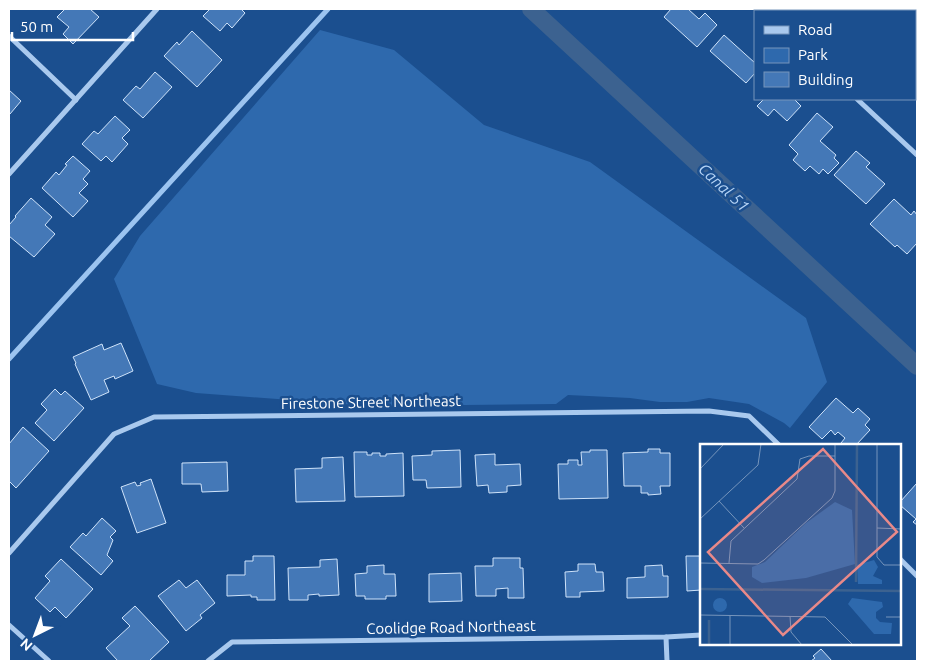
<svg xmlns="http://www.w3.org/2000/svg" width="926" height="670" viewBox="0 0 926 670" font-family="Ubuntu,sans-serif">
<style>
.green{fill:#2e69ad}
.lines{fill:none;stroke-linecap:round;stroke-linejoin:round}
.stream{stroke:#9cc4f0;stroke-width:5}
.canal{stroke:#3c6290;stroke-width:18}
.building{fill:#4478b7;stroke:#cfe3fa}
.minor{stroke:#a9c9ee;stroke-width:5}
.labels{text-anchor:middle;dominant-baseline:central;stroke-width:5;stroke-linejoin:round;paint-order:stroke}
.street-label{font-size:15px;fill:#fff;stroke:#1b4f8f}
.water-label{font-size:16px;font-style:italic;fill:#b5d3f5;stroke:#1b4f8f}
.inset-river{fill:none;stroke:#3c6290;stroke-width:2.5}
.inset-road{fill:none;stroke:#7695bc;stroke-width:1}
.view{fill:#e88989;fill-opacity:0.15;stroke:#e88989;stroke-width:2.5}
.inset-edge{fill:none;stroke:#fff;stroke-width:2.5}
</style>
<rect width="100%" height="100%" fill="#1b4f8f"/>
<!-- green -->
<path class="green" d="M320 30 394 50 484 125 590 162 806 318 827 382 790 428 784 423 749 404 709 398 687 402H660L630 398 568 395 556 404 371 406 196 393 157 384 114 279 140 236Z"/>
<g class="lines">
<!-- stream -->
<path class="stream" d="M9 359 328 9"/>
<!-- canal -->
<path class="canal" d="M531 9 917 366"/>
</g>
<!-- building -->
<g class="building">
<path d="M65 9H90L99 17 73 44 63 34 69 27 57 17Z"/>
<path d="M210 9H241L245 13 232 28 227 23 220 31 203 16Z"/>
<path d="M671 9H688L699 19 705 13 717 25 697 47 664 17Z"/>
<path d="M192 31 222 60 197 87 164 56 177 42 179 45Z"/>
<path d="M724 35 755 63V73L746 83 710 51Z"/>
<path d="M155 72 172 87 143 118 123 100 136 86 140 89Z"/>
<path d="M9 90 21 101 10 114 9 113Z"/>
<path d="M762 99H794L801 106 787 121 774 109 768 116 757 106 763 100Z"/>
<path d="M817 113 833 127 820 141 836 155 834 158 839 163 828 174 823 169 819 174 810 166 805 171 793 160 798 154 789 145Z"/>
<path d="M115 116 130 130 122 138 128 144 112 162 106 156 101 161 82 144 94 131 98 134Z"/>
<path d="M856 151 870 163 866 167 885 184 866 204 834 175Z"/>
<path d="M73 156 90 171 83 179 88 184 79 193 88 201 73 217 42 188 56 172 59 175 67 165 65 164Z"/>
<path d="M31 198 52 217 45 225 55 234 34 257 9 236V225L16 217 15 216Z"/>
<path d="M894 199 911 215 914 211 917 215V243L907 254 897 245 895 247 870 224Z"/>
<path d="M121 343 133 371 115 379 114 376 104 380 109 392 91 400 75 364 76 363 73 357 102 344 104 350Z"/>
<path d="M55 389 61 395 65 391 84 408 54 441 35 423 47 410 41 404Z"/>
<path d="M836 398 853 413 858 408 870 419 865 425 870 430 856 445H843L841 443 845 438 838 432 835 435 831 430 822 439 809 427Z"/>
<path d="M23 427 49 451 16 488 9 481V444Z"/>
<path d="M648 449H660V453H670V486H660L661 494 648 495V493H641V486H624L623 453 648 452Z"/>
<path d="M460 450 461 487 427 488 426 480H413L412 456 432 455V451Z"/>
<path d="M590 450H607L608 498 559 499 558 464H568V460H578V465H582L581 452H590Z"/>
<path d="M354 452H367V455H372V453H380V456H386V454L403 453 404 496 355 497Z"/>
<path d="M495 454V465L520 464 521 485 507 486V492L489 493 488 485 477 486 475 455Z"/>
<path d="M343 457 345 501 296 502 295 469 322 468V458Z"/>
<path d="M227 462 228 491 202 492 201 484H182V463Z"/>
<path d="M151 479 166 523 137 533 121 487 135 482 137 486 141 485 140 483Z"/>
<path d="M917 483V525L913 522 916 519 900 505V502Z"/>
<path d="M102 518 116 531 110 537 113 540 107 555 113 561 101 575 70 547 83 533 86 536Z"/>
<path d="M253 556H274L275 600H257V597H251V595L227 596V575H245V561H253Z"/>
<path d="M686 556H701V590L687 591Z"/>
<path d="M493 558H520V568H523L524 598H508V588L496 589V596H476L475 566H493Z"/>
<path d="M61 559 93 589 66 618 55 607 50 612 35 598 50 581 45 576Z"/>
<path d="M337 559 339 595 319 596V594L308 595V600H289L288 568 320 567V560Z"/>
<path d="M578 564H595L596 572H603L604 591 580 592V597H566L565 572 578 571Z"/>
<path d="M384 565V574H395L396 596H386V599H365V596H356L355 574 367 573V566Z"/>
<path d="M662 565 663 576H668V597L627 598V578L645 577V566Z"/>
<path d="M461 573 462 601 429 602V574Z"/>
<path d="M179 580 186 588 197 580 215 603 200 615 202 618 186 631 158 596Z"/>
<path d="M135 606 169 642 149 661H118L106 648 130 626 122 618Z"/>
<path d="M821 649 832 661H811L815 658 813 656Z"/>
</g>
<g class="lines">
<!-- minor -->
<g class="minor">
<path d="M760 9 763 11"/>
<path d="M862 11 863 9"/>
<path d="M9 36 76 100"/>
<path d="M857 99 917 155"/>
<path d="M9 174 157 9"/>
<path d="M9 553 114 434 154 417 709 411 749 416 779 445"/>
<path d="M900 559 917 576"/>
<path d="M9 625 49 661"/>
<path d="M666 637 667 661"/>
<path d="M208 661 232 642 666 637 701 635"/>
</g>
</g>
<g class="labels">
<!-- street labels -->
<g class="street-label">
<text transform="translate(371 402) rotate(-1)">Firestone Street Northeast</text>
<text transform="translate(451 627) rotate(-1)">Coolidge Road Northeast</text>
</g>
<!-- water labels -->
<g class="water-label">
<text transform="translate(724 187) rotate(43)">Canal 51</text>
</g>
</g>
<!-- overview -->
<g transform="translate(700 444)">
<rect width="201" height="201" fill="#1b4f8f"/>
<path d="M135 58 152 66 155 120 106 134 62 139 52 133V123L65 118 106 79ZM174 116 178 123 173 132 182 136V140H158L157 121ZM152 154 182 158 183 163 176 168V174L180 178 192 179 191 190H174L148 160ZM13 161a7 7 0 1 1 14 0a7 7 0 1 1-14 0Z" fill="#2e69ad"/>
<path class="inset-river" d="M156 138 157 0M0 145 202 147M9 201V176"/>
<path class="inset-road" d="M177 0V113L184 121H202M0 25 24 0M19 57 44 84M0 75 58 21 61 0M177 84 202 85M0 119 58 120 64 116 132 54 135 47V0M29 119 31 97 97 35 100 15 109 12H135M0 171 125 173 153 201M30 171V201M90 172 91 188 102 201M186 173H202"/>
<path class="view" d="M123 5 197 88 83 191 8 108Z"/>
<rect width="201" height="201" class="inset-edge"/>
</g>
<!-- border -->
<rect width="926" height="670" fill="none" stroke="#ffffff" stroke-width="20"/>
<!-- legend -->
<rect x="754" y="10" width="162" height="90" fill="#1b4f8f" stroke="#7695bc"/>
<rect x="764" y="26" width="25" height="8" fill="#a9c9ee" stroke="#7695bc"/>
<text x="798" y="35" font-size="15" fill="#ffffff">Road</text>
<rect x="764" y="48" width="25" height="15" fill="#2e69ad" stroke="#7695bc"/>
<text x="798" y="60" font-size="15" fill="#ffffff">Park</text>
<rect x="764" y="72" width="25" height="15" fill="#4478b7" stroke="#7695bc"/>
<text x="798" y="85" font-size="15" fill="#ffffff">Building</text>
<!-- north arrow -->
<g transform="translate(35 635) rotate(222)" stroke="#1b4f8f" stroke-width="4" paint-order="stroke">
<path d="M0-4L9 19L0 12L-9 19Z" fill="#ffffff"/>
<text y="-8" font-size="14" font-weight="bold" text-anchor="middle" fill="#ffffff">N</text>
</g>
<!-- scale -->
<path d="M12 32v8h121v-8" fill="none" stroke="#ffffff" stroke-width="2.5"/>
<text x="20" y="32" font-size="15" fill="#ffffff" stroke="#1b4f8f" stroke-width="4" paint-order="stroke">50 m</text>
</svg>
